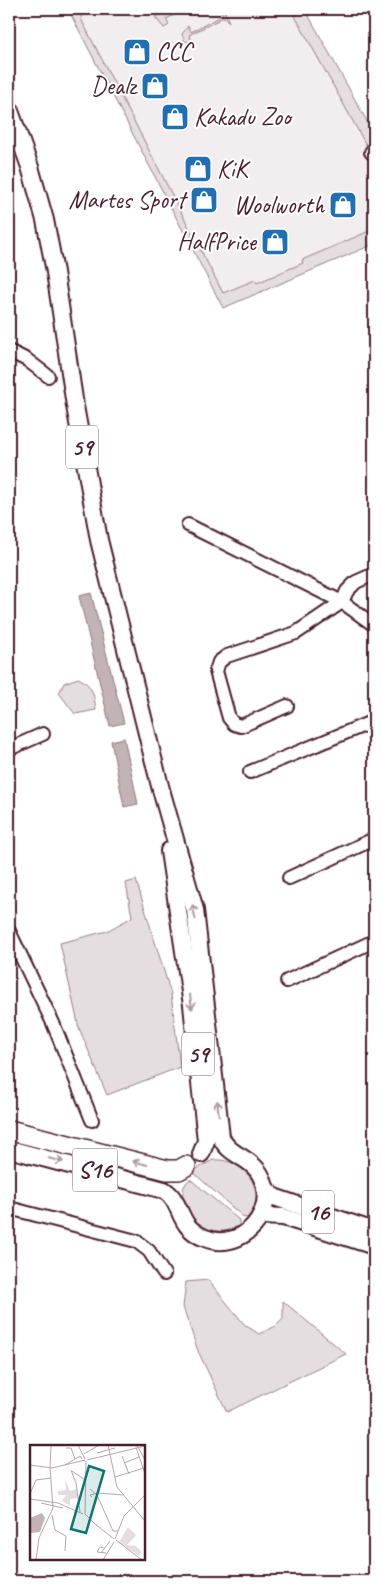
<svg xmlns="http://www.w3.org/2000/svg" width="383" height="1590" viewBox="0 0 383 1590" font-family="Caveat,sans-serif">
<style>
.built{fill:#f2eeef}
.green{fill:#e5dee0;stroke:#987e86}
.water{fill:#c1b3b6;stroke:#91787e}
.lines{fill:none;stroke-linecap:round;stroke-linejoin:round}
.minor-casing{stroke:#4a1f2b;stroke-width:16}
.major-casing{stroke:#4a1f2b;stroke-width:20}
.highway-casing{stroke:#4a1f2b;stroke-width:22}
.minor{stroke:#fff;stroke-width:12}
.major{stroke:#fff;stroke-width:16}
.highway{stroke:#fff;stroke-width:19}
.oneway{stroke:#ae9aa0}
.labels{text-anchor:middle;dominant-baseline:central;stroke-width:4;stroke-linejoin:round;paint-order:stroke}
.shield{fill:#fff;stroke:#80626b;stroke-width:1}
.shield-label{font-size:24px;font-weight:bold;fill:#4a1f2b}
.poi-label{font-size:25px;fill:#4a1f2b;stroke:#fff;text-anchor:end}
.inset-road{fill:none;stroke:#b7a5aa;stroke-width:1}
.view{fill:#0f766e;fill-opacity:0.15;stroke:#0f766e;stroke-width:2.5}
.inset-edge{fill:none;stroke:#4a1f2b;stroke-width:2.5}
</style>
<rect width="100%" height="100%" fill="#fff"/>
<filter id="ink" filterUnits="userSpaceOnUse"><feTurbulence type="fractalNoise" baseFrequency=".02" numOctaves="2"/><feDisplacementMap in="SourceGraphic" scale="10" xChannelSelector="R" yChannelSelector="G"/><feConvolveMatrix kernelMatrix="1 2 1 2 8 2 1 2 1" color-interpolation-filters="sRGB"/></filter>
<g filter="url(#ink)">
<!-- built -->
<path class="built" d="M68 9H305L374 134V244L223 308Z"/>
<!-- green -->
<g class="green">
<path d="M68 9H80L82 21 223 293 255 280 257 283 303 263 302 260 374 229V244L223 308Z"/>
<path d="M172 9H187L166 19 169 25 164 28 155 17Z"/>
<path d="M220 9 224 10 229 22 224 17 189 35 192 41 185 42 182 34 188 26 191 32 223 15Z"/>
<path d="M291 9H305L374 134V140L366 145Z"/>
<path d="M78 678C93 685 94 695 96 710L75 714 59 693 64 683Z"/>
<path d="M136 880 171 994 180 1067 107 1095 79 1028 60 943 107 931 132 917 126 883Z"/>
<path d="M213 1160C244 1157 271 1193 247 1218L243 1217 195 1174V1170Z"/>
<path d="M190 1179 239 1220V1225C204 1249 167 1196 190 1179Z"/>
<path d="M208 1280 245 1325 259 1334 276 1326 283 1319V1301L346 1354 227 1412 198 1351 183 1307 186 1282Z"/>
</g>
<!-- water -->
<g class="water">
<path d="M91 593 124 723 110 726 79 596Z"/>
<path d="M124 738 138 804 124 807 111 741Z"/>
</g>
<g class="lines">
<defs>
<g id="minor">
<path d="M371 152 374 150"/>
<path d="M9 351 27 360 48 376"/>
<path d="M188 525 342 602 374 625"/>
<path d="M287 706 241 726 234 724 229 718 216 671 219 662 227 656 296 633 342 602 347 591 356 582 374 574"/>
<path d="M9 749 43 734"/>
<path d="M250 772 374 721"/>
<path d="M289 878 374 839"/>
<path d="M9 931 53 1023 92 1120"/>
<path d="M287 981 374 941"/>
<path d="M9 1208 136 1241 149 1251 164 1274"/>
</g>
<g id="major">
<path d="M9 108 30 167 45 220 55 272 75 406 99 540 160 786 195 910 221 1137C228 1156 252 1157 261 1176 279 1211 242 1253 205 1238 176 1227 184 1203 164 1190L9 1149"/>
<path d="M169 851 192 1005 206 1141 201 1154"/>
<path d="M265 1188 274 1197 374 1231"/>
<path d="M261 1216 283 1217 374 1246"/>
</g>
<path id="highway" d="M9 1130 167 1170H179L186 1166"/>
</defs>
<!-- minor casing -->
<use href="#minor" class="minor-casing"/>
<!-- major casing -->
<use href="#major" class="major-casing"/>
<!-- highway casing -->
<use href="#highway" class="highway-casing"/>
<!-- minor -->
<use href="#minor" class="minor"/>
<!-- major -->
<use href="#major" class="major"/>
<!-- highway -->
<use href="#highway" class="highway"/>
</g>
<!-- one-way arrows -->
<defs><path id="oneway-shaft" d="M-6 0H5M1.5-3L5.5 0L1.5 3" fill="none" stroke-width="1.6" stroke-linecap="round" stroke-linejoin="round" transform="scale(1.25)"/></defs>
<g class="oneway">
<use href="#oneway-shaft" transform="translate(194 912) rotate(-101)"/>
<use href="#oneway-shaft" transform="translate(191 1002) rotate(82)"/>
<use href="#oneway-shaft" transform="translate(218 1108) rotate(-96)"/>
<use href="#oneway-shaft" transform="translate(56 1160) rotate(14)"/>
<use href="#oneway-shaft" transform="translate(140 1163) rotate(-165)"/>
</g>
</g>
<!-- icons -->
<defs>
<symbol id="shop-square" viewBox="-11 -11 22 22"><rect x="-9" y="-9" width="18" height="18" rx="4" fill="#1f6fb2" stroke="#fff"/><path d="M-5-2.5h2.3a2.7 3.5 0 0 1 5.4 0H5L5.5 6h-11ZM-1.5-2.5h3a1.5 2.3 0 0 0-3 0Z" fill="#fff"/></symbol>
</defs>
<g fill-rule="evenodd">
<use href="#shop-square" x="121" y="36" width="32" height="32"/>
<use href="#shop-square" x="139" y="70" width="32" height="32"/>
<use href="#shop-square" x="159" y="101" width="32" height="32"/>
<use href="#shop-square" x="182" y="153" width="32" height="32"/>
<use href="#shop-square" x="188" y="184" width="32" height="32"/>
<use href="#shop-square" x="327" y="189" width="32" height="32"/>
<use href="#shop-square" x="259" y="226" width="32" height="32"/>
</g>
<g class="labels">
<!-- shield labels -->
<g class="shield">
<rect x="66" y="425.5" width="32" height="43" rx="4"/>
<rect x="182" y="1032.5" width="32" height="43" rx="4"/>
<rect x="72.5" y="1148.5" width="45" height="43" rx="4"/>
<rect x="302" y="1190.5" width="32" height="43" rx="4"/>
</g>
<g class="shield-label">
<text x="82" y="447">59</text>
<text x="198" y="1054">59</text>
<text x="95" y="1170">S16</text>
<text x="318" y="1212">16</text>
</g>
<!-- poi labels -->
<g class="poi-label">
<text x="156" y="52" text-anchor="start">CCC</text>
<text x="136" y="86">Dealz</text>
<text x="194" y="117" text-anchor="start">Kakadu Zoo</text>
<text x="217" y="169" text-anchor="start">KiK</text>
<text x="185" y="200">Martes Sport</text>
<text x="324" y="205">Woolworth</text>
<text x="256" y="242">HalfPrice</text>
</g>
</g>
<!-- overview -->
<g transform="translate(30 1445)">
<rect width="115" height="115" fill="#fff"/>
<path d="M35 35 40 46 47 44 48 53 40 54V61L32 56 36 50H28V46L36 45ZM98 82 106 90 97 100 106 101 112 107 109 111 89 97Z" fill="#e5dee0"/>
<path d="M12 68 15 73 10 87 0 88V73Z" fill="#c1b3b6"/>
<path class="inset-road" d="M48 0 55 14M78 0 87 42 115 76M107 0 115 15M106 2 115 29M36 3H41L45 14M67 8 85 3M54 9 69 0M92 11 99 29M57 15 115 1M56 16 55 69 67 81M94 18 109 12M0 20 22 23 55 15M35 20 50 11 52 14M20 23 21 0M41 25 46 38 50 67M42 26 55 35M85 32 114 23M60 44 67 50 83 86H88M0 49 6 35 21 33M62 52 60 50 68 48 93 50M0 54 28 58 53 69M11 58 33 63M22 70 25 85 36 91 35 106M65 79 84 94M85 94 94 71 115 50M86 95 112 115M74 103 70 102 67 107 76 108M71 108 80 96M6 115 9 93 23 63 20 23M73 115 84 97"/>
<path class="view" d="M59 21 74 26 56 88 41 84Z"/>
<rect width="115" height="115" class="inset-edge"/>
</g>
<!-- margin -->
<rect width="383" height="1590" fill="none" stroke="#fff" stroke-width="30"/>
<rect x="15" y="15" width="353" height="1560" fill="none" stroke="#4a1f2b" stroke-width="2" filter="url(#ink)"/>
</svg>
